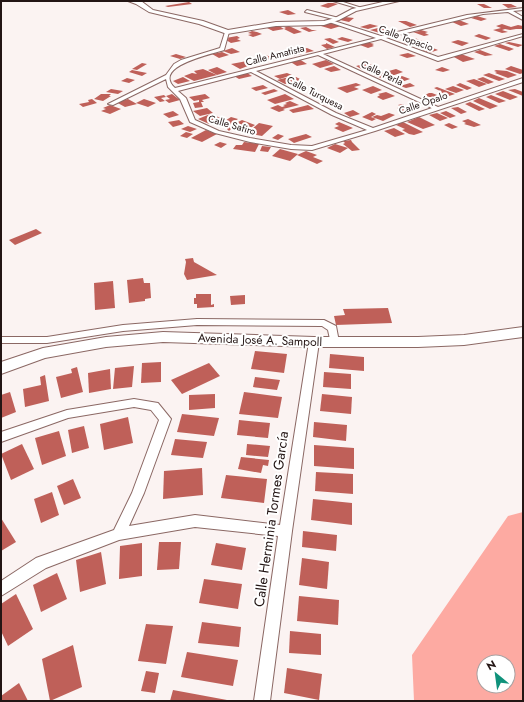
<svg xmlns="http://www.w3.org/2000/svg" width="524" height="702" viewBox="0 0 524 702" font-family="Jost,sans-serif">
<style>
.green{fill:#fdaaa2;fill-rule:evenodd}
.building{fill:#bf6059}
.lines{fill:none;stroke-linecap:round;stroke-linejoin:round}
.street-casing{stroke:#8b6864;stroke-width:2}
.secondary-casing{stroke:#8b6864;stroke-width:2}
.street{fill:#fff;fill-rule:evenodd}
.secondary{fill:#fff;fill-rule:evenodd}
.labels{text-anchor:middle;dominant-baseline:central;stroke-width:4;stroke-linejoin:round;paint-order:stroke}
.far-street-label{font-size:10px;fill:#231514;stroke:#fff}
.street-label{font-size:12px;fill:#231514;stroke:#fff}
.near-street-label{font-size:14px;fill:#231514;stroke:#fff}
</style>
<rect width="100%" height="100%" fill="#fbf3f2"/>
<!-- green -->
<path class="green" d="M523 512V701H414L412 655 508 516ZM484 662H508V686H484Z"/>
<!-- building -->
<g class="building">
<path d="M189 2 192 4 168 7 165 6Z"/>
<path d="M328 3H333L338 4 328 8 320 6Z"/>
<path d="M477 4H484L492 8H484Z"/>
<path d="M502 4H511L517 7 508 8Z"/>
<path d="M288 10 296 14 288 15 279 12Z"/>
<path d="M477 16 487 19 481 21 471 18Z"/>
<path d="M345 17 354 18 349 22 340 20Z"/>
<path d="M459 20 469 24 461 26 452 22Z"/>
<path d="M398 21H406L417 25 410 27Z"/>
<path d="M330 23 335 24 341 26 331 29 321 26Z"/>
<path d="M370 24 378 26 368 29 360 27Z"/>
<path d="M502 24 511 27 518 25 523 26V29H516L510 30 505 29 502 30 508 32 502 33 493 30 501 28 496 26Z"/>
<path d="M276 26H279L284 29 273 31 267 28Z"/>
<path d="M289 26 302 32 294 34 284 29 286 28 284 27Z"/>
<path d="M306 27 312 30H317L309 32 300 28Z"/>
<path d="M382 27 395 31 383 34 370 30Z"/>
<path d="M418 30H421L428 32 425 33 429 35 424 36 413 32 420 31Z"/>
<path d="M252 31 257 32 262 34 253 37 248 35 252 34 248 33Z"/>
<path d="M479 34 491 38 486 40 474 36Z"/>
<path d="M237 36 240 38 237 39 241 41 231 43 226 40 229 39 226 38Z"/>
<path d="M342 37 353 40 348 42 337 39Z"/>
<path d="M330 38 339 42 333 44 324 39Z"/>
<path d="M415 38 424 42 412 46 401 42Z"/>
<path d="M458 40 469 43 462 46 451 42Z"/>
<path d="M367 42 374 44 372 45 374 46 368 48 360 45Z"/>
<path d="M509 42 523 45 518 47 505 43Z"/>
<path d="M326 44V43L335 47 327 49 321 45Z"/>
<path d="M500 44 514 49 509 51 494 46Z"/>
<path d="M232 48 240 52 231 54 223 51Z"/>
<path d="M307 48 314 51 305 53 298 50Z"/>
<path d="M433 48 438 50 429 53 422 50Z"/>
<path d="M294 49 302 54 292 56 284 51Z"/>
<path d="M480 50 493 55 485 56 474 52Z"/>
<path d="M222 52 229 55 219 58 212 54Z"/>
<path d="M408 53 416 56 407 58 399 55Z"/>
<path d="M176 54 186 57 180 59 170 56Z"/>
<path d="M461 54 475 59 463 62 452 56Z"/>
<path d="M266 55 275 59 269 60 260 56Z"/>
<path d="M257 57 266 61 259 63 250 59Z"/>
<path d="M299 59 307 64 297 66 289 61Z"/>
<path d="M326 60 334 64 320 68 312 64Z"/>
<path d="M247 61 253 64 240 69 231 64Z"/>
<path d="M142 63 147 64 137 70 132 69Z"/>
<path d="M368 63 376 67 363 70 356 66Z"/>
<path d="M334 66 341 70 331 72 324 69Z"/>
<path d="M511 66 523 70V73L520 74 505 69Z"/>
<path d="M217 67 227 72 217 75 208 70Z"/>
<path d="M442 67 450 70 443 72 435 70Z"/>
<path d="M375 68 381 71 372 73 366 71Z"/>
<path d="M203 69 217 75 194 81 184 76 192 73 197 74 194 71Z"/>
<path d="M396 69 403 72 383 79 374 75Z"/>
<path d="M132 70 147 73 142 76 129 72Z"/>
<path d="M496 70 507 71 517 75 508 78 495 73 497 72 494 71Z"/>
<path d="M247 73 252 76 239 79 234 76Z"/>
<path d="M287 73 292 75 280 79 274 76Z"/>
<path d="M489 73 505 79 499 81 483 75Z"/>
<path d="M402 76 410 79 396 84 388 80Z"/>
<path d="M183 77 190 81 178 84 173 81Z"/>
<path d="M289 77 291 78 296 77 302 80 285 84 277 80Z"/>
<path d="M483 77 494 82 488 84 477 79Z"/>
<path d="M127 78 135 80 129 83 121 81Z"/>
<path d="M474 79 487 84 479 87 466 81Z"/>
<path d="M356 83 361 85 354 87 359 89 347 93 337 88Z"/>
<path d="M410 83 415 86 406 88 400 86Z"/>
<path d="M460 83 472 88 467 90 456 85Z"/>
<path d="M263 85 268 88 256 91 251 88Z"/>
<path d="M373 86 382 90 371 94 362 90Z"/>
<path d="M453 86 464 90 456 93 445 89Z"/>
<path d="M437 87 455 94 446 97 437 92 440 91 434 88Z"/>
<path d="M111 89 123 91 118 94 106 92Z"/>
<path d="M274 89 278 91 265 95 261 93Z"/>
<path d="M515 89 523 92V96L508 90Z"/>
<path d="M503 91 518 97 510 100 495 94Z"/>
<path d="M386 92 395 96 383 100 377 97 380 95 378 94Z"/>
<path d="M429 93H432L442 97 437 99 425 96 427 95H425Z"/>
<path d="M101 94H111L109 96H111L103 101 94 99Z"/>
<path d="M172 94 180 100 169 103 165 100 170 99 166 96Z"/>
<path d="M205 94 210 98 202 100 204 102H201L203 107 195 108 193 103 199 102V100L194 101 189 97Z"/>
<path d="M285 94 294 99 275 104 267 100Z"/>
<path d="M164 95 166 97 161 98 165 101 160 102 154 97Z"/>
<path d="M491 95 506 101 499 103 486 97Z"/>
<path d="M479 98 498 106 490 109 473 101Z"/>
<path d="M92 99 97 103 83 107 79 104 89 102 88 100Z"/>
<path d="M128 99 137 104 125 107 116 102Z"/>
<path d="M144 99 156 103 148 107 136 103Z"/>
<path d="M290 101 299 105 283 109 285 110 279 112 270 108 278 105 282 107 285 106 283 105 287 104 285 103Z"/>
<path d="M470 102 485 109 479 111 465 104Z"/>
<path d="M402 104 413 110 404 112 397 108 402 107 398 105Z"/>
<path d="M110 105 121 109 110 114 101 111 106 109 103 108Z"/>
<path d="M308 105 314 109 293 113 289 110Z"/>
<path d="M458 107 467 112 461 114 451 108Z"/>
<path d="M207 108 213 113 200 116 193 111Z"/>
<path d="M353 110 360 114 350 117 344 113Z"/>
<path d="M173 111 179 115 169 118 163 114Z"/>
<path d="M446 111 456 116 450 118 440 113Z"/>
<path d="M372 112 376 114 371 117 376 119 372 121 362 117Z"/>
<path d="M389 113 395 115 383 121 372 117 377 115 381 116Z"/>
<path d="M437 113 448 118 440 121 429 115Z"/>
<path d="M210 114 221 118 209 124 198 119Z"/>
<path d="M231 117 238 119 228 126 220 124Z"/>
<path d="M419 117 435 125 423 129 407 122Z"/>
<path d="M468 119 481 125 474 127 464 124 466 123 462 121Z"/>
<path d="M179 120 184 124 173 127 168 122Z"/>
<path d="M242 120 255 125 243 133 231 129 229 131 226 128Z"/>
<path d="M339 122 353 128 343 132 334 128 339 126 335 124Z"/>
<path d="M403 122 423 132 414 135 409 134 402 130 405 129 396 125Z"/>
<path d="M259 123 273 126 262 136 247 133Z"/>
<path d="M449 123 458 127 452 129 444 125Z"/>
<path d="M188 126 197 129 190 132 181 129Z"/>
<path d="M394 128 405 134 395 137 384 131Z"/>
<path d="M206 130 217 134 202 142 191 138Z"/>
<path d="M186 132 193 134 187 138 180 136Z"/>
<path d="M278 134 284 136 278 140 272 138Z"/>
<path d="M306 134 312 137 294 143 288 139Z"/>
<path d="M351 140 352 142 360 150 352 151 343 144 345 143 343 141Z"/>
<path d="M220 142 227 144 221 148 214 145Z"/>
<path d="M244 142 259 144 255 152 233 149 236 145H242Z"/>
<path d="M335 144 348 148 340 153 327 148Z"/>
<path d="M262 146 271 147 268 152 260 151Z"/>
<path d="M280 149 298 154 290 161 272 156Z"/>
<path d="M306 151 317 155 313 157 323 161 317 164 297 155Z"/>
<path d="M36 229 42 233 15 245 9 240Z"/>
<path d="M193 258 194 262 217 275 187 280 184 274 186 262 185 259Z"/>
<path d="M143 278 144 283H150L151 298 145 299V301L129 303 127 280Z"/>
<path d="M113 281 115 308 95 310 94 283Z"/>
<path d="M196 294H211V305L214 304V307L197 308V304H194V298H196Z"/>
<path d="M245 295V304L231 305 230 296Z"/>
<path d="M388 308 392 323 336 325 334 316 345 315 343 309Z"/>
<path d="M255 351 287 354 284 373 251 369Z"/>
<path d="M330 354 364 357V371L329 368Z"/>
<path d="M161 362V382L141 383 142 363Z"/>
<path d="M209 363 220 376 182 394 171 380Z"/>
<path d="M134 366 132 387 113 389 115 368Z"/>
<path d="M77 367 83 392 61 398 56 377 72 373 71 369Z"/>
<path d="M110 369 111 389 89 393 88 373Z"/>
<path d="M324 372 351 374V389L323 387Z"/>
<path d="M45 375 49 401 25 407 23 389 41 385 40 377Z"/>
<path d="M255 377 280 380 277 390 253 387Z"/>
<path d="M10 392 16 412 1 418V395Z"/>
<path d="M244 392 282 397 278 418 239 414Z"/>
<path d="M215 394V408L189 410V395Z"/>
<path d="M322 394 352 397 351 414 320 411Z"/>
<path d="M182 414 219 418 214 436 177 432Z"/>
<path d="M128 417 133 443 104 450 100 424Z"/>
<path d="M239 420 270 423 268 438 237 435Z"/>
<path d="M314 422 347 425 346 441 313 437Z"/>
<path d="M84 426 89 448 72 453 68 430Z"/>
<path d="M59 431 66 456 42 465 35 438Z"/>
<path d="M175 439 207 442 203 458 171 455Z"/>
<path d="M22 444 34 469 11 480 1 454Z"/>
<path d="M247 444 270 446 268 457 246 455Z"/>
<path d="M314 445 354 448V469L314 466Z"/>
<path d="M241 457 269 460 268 466 263 465 261 473 238 469Z"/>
<path d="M202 468 203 495 163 499 164 471Z"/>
<path d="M316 472 353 474V494L315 491Z"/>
<path d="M226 475 267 479 264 503 221 498Z"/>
<path d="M73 479 81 498 64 505 57 486Z"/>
<path d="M52 492 59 515 41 523 34 499Z"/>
<path d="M313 499 352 503V525L311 520Z"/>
<path d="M1 518 16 542 1 551Z"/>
<path d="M303 531 337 535 336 551 302 547Z"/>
<path d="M159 542H181L179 569 157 570Z"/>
<path d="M142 543V576L119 579 120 546Z"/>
<path d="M216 543 246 548 242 570 211 565Z"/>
<path d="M101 552 106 584 80 592 76 560Z"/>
<path d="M302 558 329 562 327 589 299 585Z"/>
<path d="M57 573 67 599 41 612 33 585Z"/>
<path d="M204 579 242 584 238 609 199 603Z"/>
<path d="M16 594 33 629 8 646 1 631V604Z"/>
<path d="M299 596 339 600 338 625 297 621Z"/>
<path d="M202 622 241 627 239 647 198 643Z"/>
<path d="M146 624 173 626 166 664 138 661Z"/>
<path d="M290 631 321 634V655L289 653Z"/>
<path d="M73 645 82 687 50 701 42 659Z"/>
<path d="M187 652 238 660 233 686 181 677Z"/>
<path d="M287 668 322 674 319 700 284 693Z"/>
<path d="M146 671 159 673 155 693 141 691Z"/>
<path d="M19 683 28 701H1V696Z"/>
<path d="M173 690 227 700V701H170Z"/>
</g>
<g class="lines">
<defs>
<g id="street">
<path d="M333 1H340L362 8 360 9Z"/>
<path d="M523 8V10L513 11 523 17V20L508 12 483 14 386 38 438 57 523 34V36L438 61 381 39 323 54 438 107 523 78V82L375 131 312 150 291 149 250 142 215 133 190 122 180 99 168 87 166 79 113 105 108 104 166 75 174 64 181 60 220 48 225 32 227 31 229 32 224 50C213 54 151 66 175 88L376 38 329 22 331 20 381 36 467 15ZM318 55 432 108 373 128 336 113 256 71ZM251 72 332 115 367 130 312 146 291 145 250 138 219 131 195 120 186 98 178 91Z"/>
<path d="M307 10 339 18V19L337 20 305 12Z"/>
<path d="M197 319 324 320 336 326 339 342 337 344H331L328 330 322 326 197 325 123 331 47 343H1V337H47L123 325Z"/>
<path d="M314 339 319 342 292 531 270 701H254L278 536 195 527 119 540 46 568 1 596V581L36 558 114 530 132 493 159 420 151 410 134 407 68 418 1 442V432L67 410 134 399 158 403 171 419 144 493 129 526 195 515 280 525 309 342Z"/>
</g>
<g id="secondary">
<path d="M128 1H141L153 10 203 21 228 30 276 22 324 21 335 18 352 9 387 1H399L356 11 339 20 324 25 276 26 227 34 199 24 149 12 136 4Z"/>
<path d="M523 327V337L464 345 418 347H314L163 342 106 347 45 358 1 374V362L43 348 106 337 163 332 314 337H418L464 335Z"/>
</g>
</defs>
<!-- street casing -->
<use href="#street" class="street-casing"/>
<!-- secondary casing -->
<use href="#secondary" class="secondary-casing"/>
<!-- street -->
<use href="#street" class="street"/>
<!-- secondary -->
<use href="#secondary" class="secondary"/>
</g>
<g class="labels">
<!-- far-street labels -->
<g class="far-street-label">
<text transform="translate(406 38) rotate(20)">Calle Topacio</text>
<text transform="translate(275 55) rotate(-14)">Calle Amatista</text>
<text transform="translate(382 73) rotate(25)">Calle Perla</text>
<text transform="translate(315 93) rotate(27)">Calle Turquesa</text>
<text transform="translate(423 103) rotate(-19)">Calle Ópalo</text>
<text transform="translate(232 125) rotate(16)">Calle Safiro</text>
</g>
<!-- street labels -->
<g class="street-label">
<text transform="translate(260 340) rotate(2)">Avenida José A. Sampoll</text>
</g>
<!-- near-street labels -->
<g class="near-street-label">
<text transform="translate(271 519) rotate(-82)">Calle Herminia Tormes García</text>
</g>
</g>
<!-- border -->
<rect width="524" height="702" fill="none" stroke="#231514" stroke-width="4"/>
<!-- north arrow -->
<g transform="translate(496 674) rotate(331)"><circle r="19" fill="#ffffff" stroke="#a7a1a1"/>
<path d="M0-3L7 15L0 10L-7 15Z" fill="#0f927b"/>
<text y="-6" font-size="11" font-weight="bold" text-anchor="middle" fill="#231514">N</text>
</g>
</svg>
